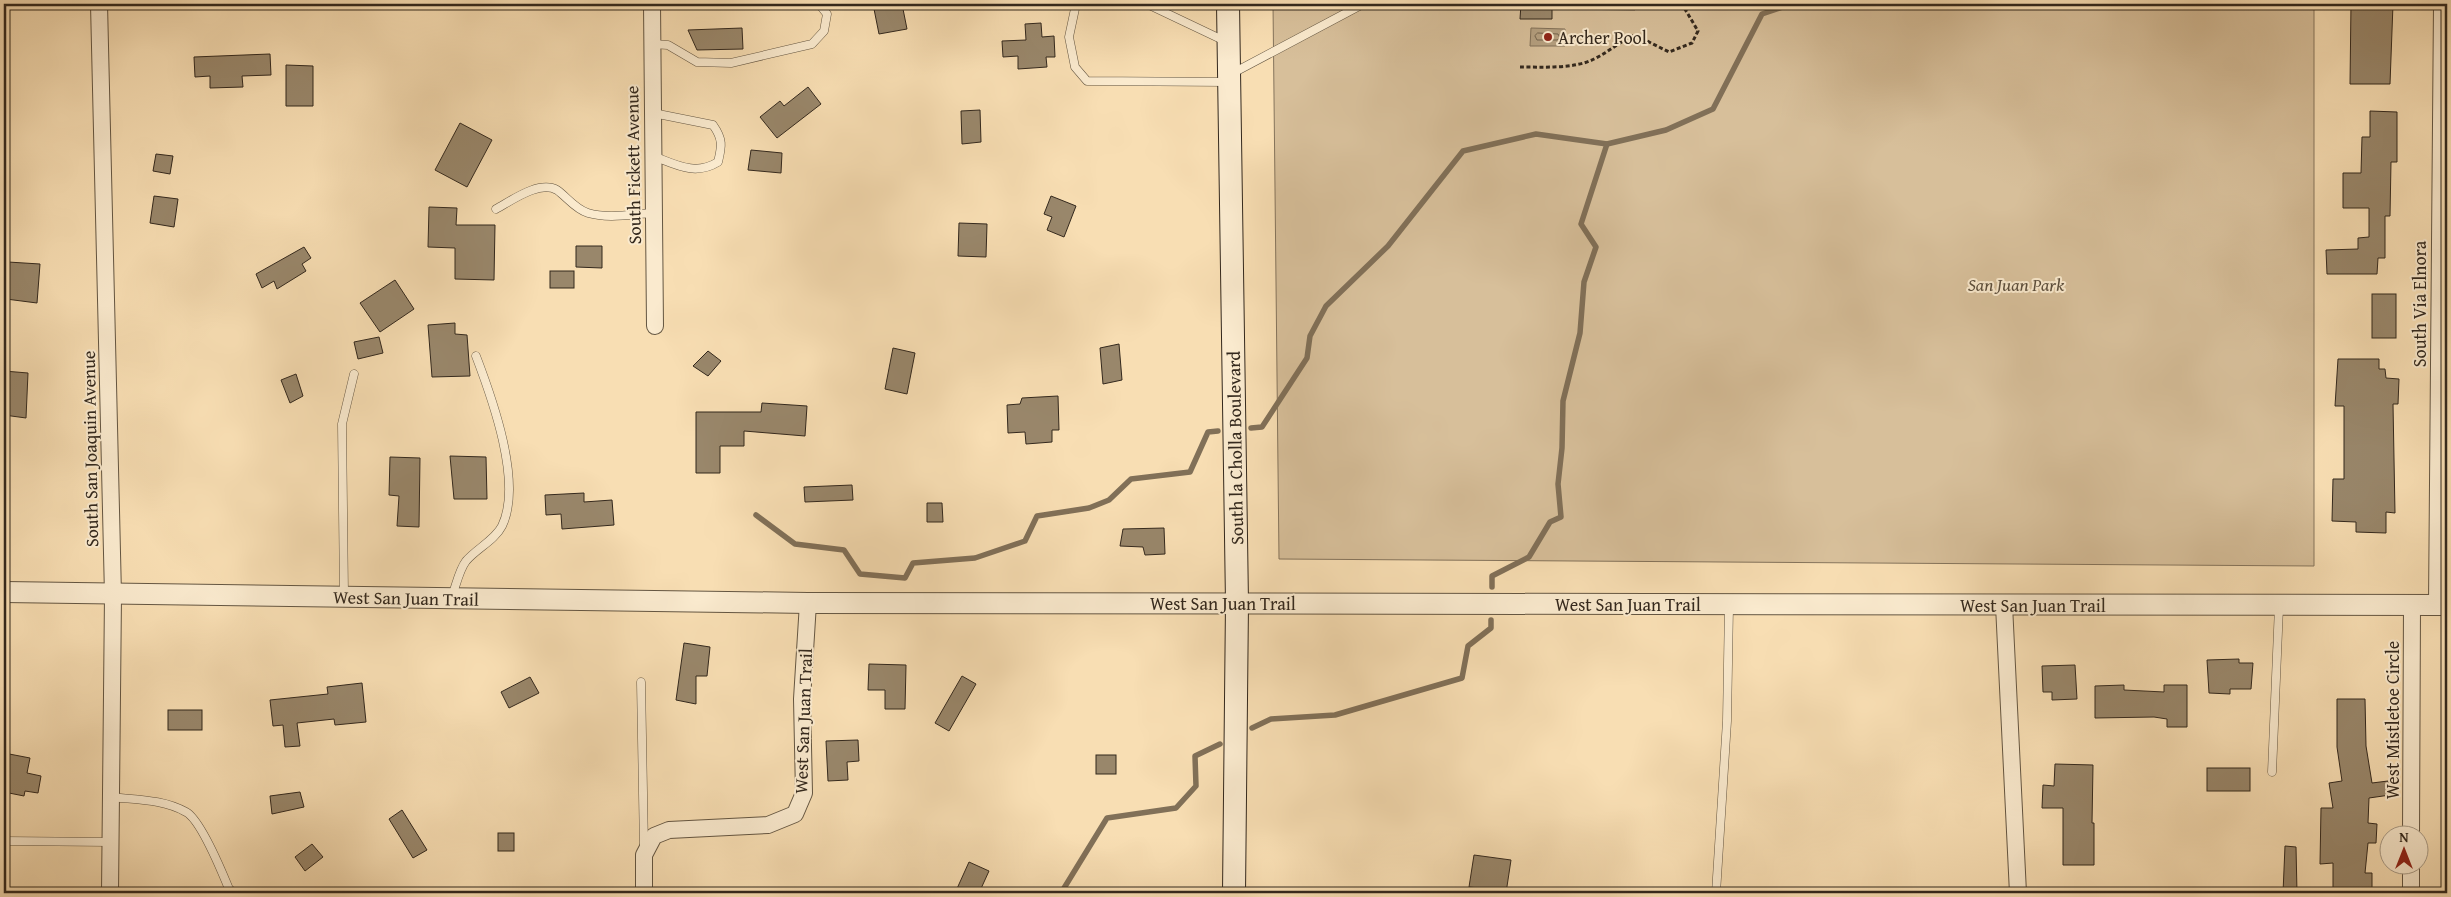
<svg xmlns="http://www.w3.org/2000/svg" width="2451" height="897" viewBox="0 0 2451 897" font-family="'Gentium Book Plus',serif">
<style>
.green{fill:#d7bf9a;stroke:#85745c}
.water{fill:#b5a080;stroke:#817058}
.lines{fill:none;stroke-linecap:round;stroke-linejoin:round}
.shore{stroke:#74644e;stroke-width:1}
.stream{stroke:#817058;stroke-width:5.5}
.building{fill:#99876b;stroke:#33281d}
.service-casing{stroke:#645642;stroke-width:9}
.minor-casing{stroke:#645642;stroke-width:18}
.tertiary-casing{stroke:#645642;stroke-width:22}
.secondary-casing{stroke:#33281d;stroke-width:24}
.path{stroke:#33281d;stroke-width:3;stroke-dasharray:4 2.5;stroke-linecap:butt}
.service{stroke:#faeace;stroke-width:8}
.minor{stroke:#faeace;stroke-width:16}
.tertiary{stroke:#faeace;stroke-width:20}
.secondary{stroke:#faeace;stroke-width:22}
.poi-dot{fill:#8f2418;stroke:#faeace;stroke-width:2}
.labels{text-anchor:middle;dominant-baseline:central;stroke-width:4;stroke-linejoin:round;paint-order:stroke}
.poi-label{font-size:18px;fill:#33281d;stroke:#faeace;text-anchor:start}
.street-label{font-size:18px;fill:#33281d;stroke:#faeace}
.park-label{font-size:18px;font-style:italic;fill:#5c4e3c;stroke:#faeace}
</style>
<rect width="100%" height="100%" fill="#f8deb3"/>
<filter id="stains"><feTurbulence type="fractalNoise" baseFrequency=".004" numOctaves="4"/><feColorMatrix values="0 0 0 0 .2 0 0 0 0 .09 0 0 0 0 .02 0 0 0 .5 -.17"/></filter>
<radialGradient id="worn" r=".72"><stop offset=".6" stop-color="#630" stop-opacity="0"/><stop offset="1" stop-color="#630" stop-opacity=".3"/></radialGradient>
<!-- green -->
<path class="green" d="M1273 4H2314V566L1279 559Z"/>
<!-- water -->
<g class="water">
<path d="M1566 4H1635V10L1566 9Z"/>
<path d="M1531 28 1565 29V46H1530Z"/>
</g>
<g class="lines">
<!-- shore -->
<g class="shore">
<path d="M1571 4H1630"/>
<path d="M1538 33 1558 34 1560 38 1557 40H1537L1535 36Z"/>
</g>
<!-- stream -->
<g class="stream">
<path d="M1251 428 1262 427 1307 358 1310 336 1326 306 1388 246 1463 151 1536 134 1607 144 1666 130 1713 109 1762 14 1791 4"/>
<path d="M756 515 795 544 844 550 860 574 905 578 913 563 975 558 1025 541 1037 516 1089 508 1109 500 1131 479 1190 472 1208 432 1218 431"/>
<path d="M1492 587V576L1529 557 1550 522 1561 517 1558 484 1562 448 1563 401 1580 333 1584 282 1596 247 1581 224 1607 144"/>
<path d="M1252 728 1271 719 1335 715 1462 678 1468 646 1491 628V620"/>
<path d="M1061 893 1107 818 1176 808 1196 786 1195 756 1220 744"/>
</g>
</g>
<!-- building -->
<g class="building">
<path d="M873 4H902L907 29 879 34Z"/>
<path d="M1521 4H1552V19H1520Z"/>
<path d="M2351 4H2393L2390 84H2350Z"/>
<path d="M1041 23 1042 37 1054 36 1055 57H1046L1047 67 1018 69V56L1003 57 1002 41 1026 40 1025 24Z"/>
<path d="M742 28 743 49 697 50 688 30Z"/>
<path d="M270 54 271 75 242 76 243 87 210 88V76L195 77 194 57Z"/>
<path d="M286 65 313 66V106H286Z"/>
<path d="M808 87 821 104 777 138 760 117 780 101 784 106Z"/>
<path d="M980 110 981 142 962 144 961 111Z"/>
<path d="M2370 111 2397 112V162H2391L2390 216H2385V258H2378L2377 274H2327L2326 250 2358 249V238L2369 237V208H2343V173H2361L2362 137H2370Z"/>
<path d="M460 123 492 140 467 187 435 170Z"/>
<path d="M751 150 782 153 781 173 748 170Z"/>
<path d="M156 154 173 156 170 174 153 171Z"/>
<path d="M154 196 178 199 174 227 150 223Z"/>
<path d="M1051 196 1076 206 1064 237 1047 230 1052 217 1044 214Z"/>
<path d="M429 207 457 208 456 225H495L494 280 455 279V248L428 247Z"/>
<path d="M959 223 987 224 986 257 958 256Z"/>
<path d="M576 246H602V268L576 267Z"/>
<path d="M304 247 311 258 302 264 306 271 277 289 274 281 262 288 256 274Z"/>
<path d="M8 262 40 264 37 303 6 299Z"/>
<rect x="550" y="271" width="24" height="17"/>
<path d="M395 280 414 309 380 332 360 303Z"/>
<rect x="2372" y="294" width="24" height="44"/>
<path d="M455 323V334L467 335 470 376 432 377 428 325Z"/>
<path d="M379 337 383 353 358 359 354 342Z"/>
<path d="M1119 344 1122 380 1103 384 1100 348Z"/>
<path d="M893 348 915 353 907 394 885 389Z"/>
<path d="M708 351 721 361 708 376 693 366Z"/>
<path d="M2338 359H2379V369H2385L2386 378 2399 379 2398 404H2393L2395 513 2386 512V533L2356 532V522L2332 521 2333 479H2344V406H2335Z"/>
<path d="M4 371 28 373 26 418 4 415Z"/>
<path d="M296 374 303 396 290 403 281 380Z"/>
<path d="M1058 396 1059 430H1052V442L1026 444 1025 432 1008 433 1007 405 1020 404 1022 398Z"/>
<path d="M762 403 807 406 805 436 744 431V446H720V473H696V412H761Z"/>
<path d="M450 456 486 457 487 499H454Z"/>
<path d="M390 457 420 458 419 527 397 526 399 496 389 495Z"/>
<path d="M852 485 853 500 805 502 804 487Z"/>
<path d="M584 493V502L612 500 614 525 562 529 561 514 546 515 545 495Z"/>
<path d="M927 503H942L943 522H927Z"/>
<path d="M1164 528 1165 554 1145 555 1143 547 1120 546 1123 529Z"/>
<path d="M684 643 710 647 707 676H696V704L676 700Z"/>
<path d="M2239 659V663H2253L2251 689H2230V694L2209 693 2207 660Z"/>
<path d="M869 664 906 665 905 709H885V690H868Z"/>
<path d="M2075 665 2077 699 2052 700V692H2043L2042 666Z"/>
<path d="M962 676 976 684 949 731 935 723Z"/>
<path d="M530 677 539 693 509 708 501 692Z"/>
<path d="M362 683 366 722 335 725 334 719 297 723 300 746 285 747 283 725 273 726 270 700 328 694 327 687Z"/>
<path d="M2124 685V690L2164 692V685H2187V727H2167V719L2154 717 2095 718V686Z"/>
<path d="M2337 699H2365L2366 746 2372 783 2388 781 2390 795 2369 798 2368 823 2377 824 2376 843H2368L2365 873H2372V893H2333V863L2320 864 2321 808H2333L2329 783 2342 781 2337 747Z"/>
<rect x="168" y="710" width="34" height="20"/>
<path d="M858 740 859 761 847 762 848 780 828 781 826 741Z"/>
<path d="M4 753 30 758 27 773 41 776 38 793 25 791 24 796 4 792Z"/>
<rect x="1096" y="755" width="20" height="19"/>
<path d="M2055 764 2093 765 2092 823H2094V865H2063V808H2042L2043 785 2054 786Z"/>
<rect x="2207" y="768" width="43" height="23"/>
<path d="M300 792 304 807 272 814 270 796Z"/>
<path d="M402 810 427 850 413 858 389 819Z"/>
<rect x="498" y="833" width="16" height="18"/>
<path d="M312 844 323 857 305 871 295 857Z"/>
<path d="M2285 846 2296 847 2297 893H2283Z"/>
<path d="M1474 855 1511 860 1506 893H1479V888L1469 887Z"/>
<path d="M969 862 989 871 979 893H955Z"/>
</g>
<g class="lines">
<defs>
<g id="service">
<path d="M1076 4 1069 37 1075 67 1087 81 1228 82"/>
<path d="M1147 4 1227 42"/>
<path d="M652 44 668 45 697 62 731 63 812 44 824 31 827 14 819 4"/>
<path d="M1233 73 1363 4"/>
<path d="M653 113 713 125C723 139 722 146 718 162 695 176 677 165 653 156"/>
<path d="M496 209C511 201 539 180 557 190 567 197 575 209 588 213 608 219 633 214 654 213"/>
<path d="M344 595 342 424 354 374"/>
<path d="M452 596C456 586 459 570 466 561 476 549 495 540 502 526 523 483 492 398 476 356"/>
<path d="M641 682 644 848"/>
<path d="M2272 772 2279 607"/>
<path d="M111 797C136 800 163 799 186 812 201 820 222 872 229 889L235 893"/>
<path d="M4 841 110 842"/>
<path d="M1716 893 1727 721 1729 606"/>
</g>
<g id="minor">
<path d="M99 4 113 595 110 893"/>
<path d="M652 4 655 326"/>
<path d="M2004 605 2018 893"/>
<path d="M2437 605 2442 4"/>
<path d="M2411 834 2412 605"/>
<path d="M644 893V855L654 836 669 830 768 825 795 814 804 793 802 699 808 603"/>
<path d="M2411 893V864"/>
</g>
<path id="tertiary" d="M4 592 808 603 2447 605"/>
<path id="secondary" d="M1228 4 1237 603 1234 893"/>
</defs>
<!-- service casing -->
<use href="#service" class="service-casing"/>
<!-- minor casing -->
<use href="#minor" class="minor-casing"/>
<!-- tertiary casing -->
<use href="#tertiary" class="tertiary-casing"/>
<!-- secondary casing -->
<use href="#secondary" class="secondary-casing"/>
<!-- path -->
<path class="path" d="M1520 67C1542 67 1575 69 1594 59 1609 52 1620 41 1635 35L1669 52 1692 43 1698 31 1682 4"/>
<!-- service -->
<use href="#service" class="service"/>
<!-- minor -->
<use href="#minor" class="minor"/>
<!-- tertiary -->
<use href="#tertiary" class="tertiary"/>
<!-- secondary -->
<use href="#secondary" class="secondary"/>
</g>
<!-- markers -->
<circle class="poi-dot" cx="1548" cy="37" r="5"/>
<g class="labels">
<!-- poi labels -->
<g class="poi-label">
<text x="1558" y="37">Archer Pool</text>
</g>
<!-- street labels -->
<g class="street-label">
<text transform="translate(633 165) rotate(-91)">South Fickett Avenue</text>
<text transform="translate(2419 304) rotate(-90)">South Via Elnora</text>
<text transform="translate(1235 448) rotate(-91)">South la Cholla Boulevard</text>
<text transform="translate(90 449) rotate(-91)">South San Joaquin Avenue</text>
<text transform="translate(406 598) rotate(1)">West San Juan Trail</text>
<text x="1223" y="603">West San Juan Trail</text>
<text x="1628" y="604">West San Juan Trail</text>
<text x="2033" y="605">West San Juan Trail</text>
<text transform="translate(2392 720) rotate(-90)">West Mistletoe Circle</text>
<text transform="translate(803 721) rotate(-88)">West San Juan Trail</text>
</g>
<!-- park labels -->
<g class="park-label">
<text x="2016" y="284">San Juan Park</text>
</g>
</g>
<!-- margin -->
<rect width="2451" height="897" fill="none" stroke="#f8deb3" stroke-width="20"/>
<rect x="5" y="5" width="2441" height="887" fill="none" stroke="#33281d" stroke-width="2.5"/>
<rect x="10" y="10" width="2431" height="877" fill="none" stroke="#33281d"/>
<!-- north arrow -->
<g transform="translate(2404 850)"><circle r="24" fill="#faeace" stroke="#aa9c87"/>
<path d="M0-4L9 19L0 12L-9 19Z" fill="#8f2418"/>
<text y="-8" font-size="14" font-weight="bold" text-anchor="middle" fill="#33281d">N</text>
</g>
<rect width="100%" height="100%" filter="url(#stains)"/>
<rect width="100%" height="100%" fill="url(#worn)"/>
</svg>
